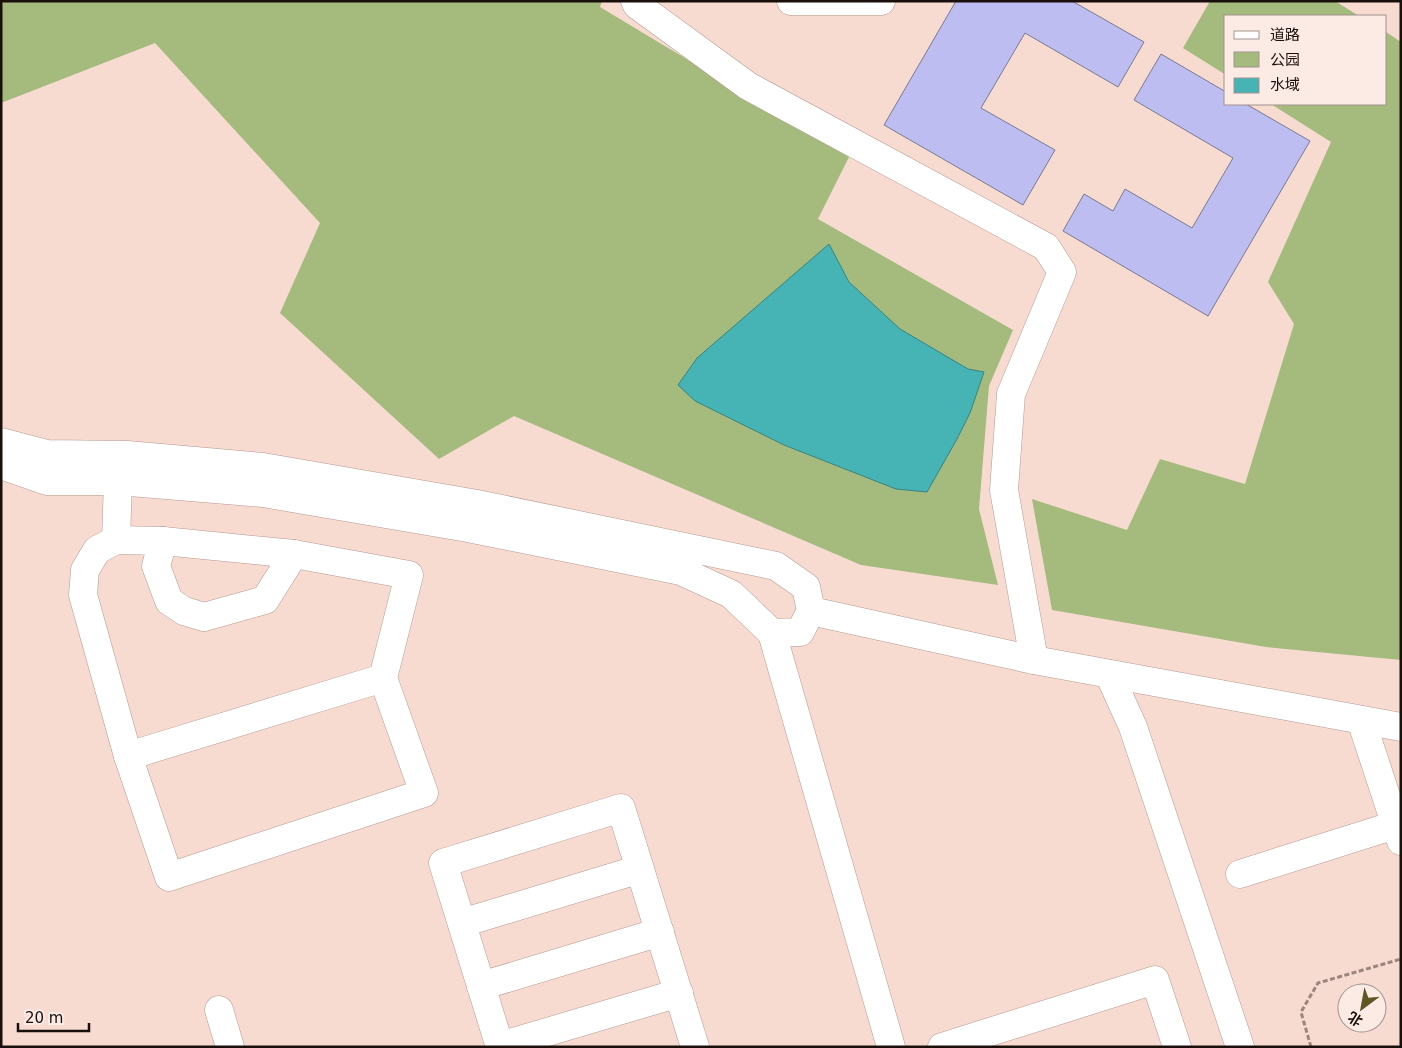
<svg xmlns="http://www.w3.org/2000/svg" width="1402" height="1048" viewBox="0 0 1402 1048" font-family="'DejaVu Sans','Noto Sans SC',sans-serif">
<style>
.green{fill:#a5bb7e}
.water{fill:#46b4b4;stroke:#388382}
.building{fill:#bdbdf2;stroke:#797a91}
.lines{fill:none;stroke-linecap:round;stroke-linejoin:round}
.minor-casing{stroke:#b49a90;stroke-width:29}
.path{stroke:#9a867e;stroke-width:3;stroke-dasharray:5 2.5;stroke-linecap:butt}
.minor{stroke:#fff;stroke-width:28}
</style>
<rect width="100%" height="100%" fill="#f7dbd1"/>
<!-- green -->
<g class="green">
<path d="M1 1H602L600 7 849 157 818 219 1013 330 989 386 979 509 998 585 861 565 514 416 439 459 280 313 320 223 155 43 1 103Z"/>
<path d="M1210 1H1335L1359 16H1226V75L1183 48Z"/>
<path d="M1386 32 1401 42V660L1266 647 1052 610 1032 499 1127 530 1160 459 1245 484 1294 324 1268 282 1331 142 1271 104H1386Z"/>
</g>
<!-- water -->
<path class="water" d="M829 244 849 282 900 329 968 369 984 372 970 413 957 439 927 492 896 489 784 445 695 401 678 385 697 358Z"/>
<!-- building -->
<g class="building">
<path d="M956 1H1072L1144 42 1118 87 1025 33 981 108 1055 150 1023 205 884 125Z"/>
<path d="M1161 54 1226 92V104H1246L1310 141 1208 316 1063 231 1084 194 1113 211 1125 189 1192 228 1233 158 1134 100Z"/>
</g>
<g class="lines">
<defs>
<g id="minor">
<path d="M635 1 637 5 748 86 1046 247 1062 272 1011 394 1004 490 1034 660"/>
<path d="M791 1H881"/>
<path d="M1 442 47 454 127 455 263 467 477 504 776 566 806 587 811 611 800 632 772 633 731 594 681 571 468 528 263 493 118 481H47L1 465"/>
<path d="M116 540 163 541 294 554 409 575 383 678 424 793 169 877 128 756 83 595 85 570 97 550Z"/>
<path d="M116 540 118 481"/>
<path d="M163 541 156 566 169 601 184 611 204 617 265 600 294 554"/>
<path d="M811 611 1034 660 1401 727"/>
<path d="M772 633 891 1047"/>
<path d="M1109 674 1133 727 1240 1047"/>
<path d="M1361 720 1401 841"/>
<path d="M128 756 383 678"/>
<path d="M1240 874 1395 825"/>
<path d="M462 923 640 869"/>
<path d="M481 986 660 932"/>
<path d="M219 1010 230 1047"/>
<path d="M500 1046 679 993"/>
<path d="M500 1047 443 863 621 808 695 1047"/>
<path d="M942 1047 1155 980 1177 1047"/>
</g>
</defs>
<!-- minor casing -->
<use href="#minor" class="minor-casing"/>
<!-- path -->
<path class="path" d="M1311 1047 1301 1012 1318 983 1401 959"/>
<!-- minor -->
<use href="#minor" class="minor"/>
</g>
<!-- border -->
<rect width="1402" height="1048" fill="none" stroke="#19100c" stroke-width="5"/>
<!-- legend -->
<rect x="1224" y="15" width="162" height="90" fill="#fcebe5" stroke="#a1938e"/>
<rect x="1234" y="31" width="25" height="8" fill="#ffffff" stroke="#a1938e"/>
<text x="1270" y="40" font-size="15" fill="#19100c">道路</text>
<rect x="1234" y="52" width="25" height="15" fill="#a5bb7e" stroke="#a1938e"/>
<text x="1270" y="65" font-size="15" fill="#19100c">公园</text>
<rect x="1234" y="78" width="25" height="15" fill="#46b4b4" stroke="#a1938e"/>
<text x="1270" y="90" font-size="15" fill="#19100c">水域</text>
<!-- north arrow -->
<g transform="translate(1362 1008) rotate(212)"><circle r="24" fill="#fcebe5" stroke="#a1938e"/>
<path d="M0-4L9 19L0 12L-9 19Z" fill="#605623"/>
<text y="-8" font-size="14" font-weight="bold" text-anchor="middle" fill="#19100c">北</text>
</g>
<!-- scale -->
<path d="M18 1023v8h71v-8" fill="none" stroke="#19100c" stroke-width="2.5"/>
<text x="25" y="1023" font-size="15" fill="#19100c" stroke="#fcebe5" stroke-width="4" paint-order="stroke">20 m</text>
</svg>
